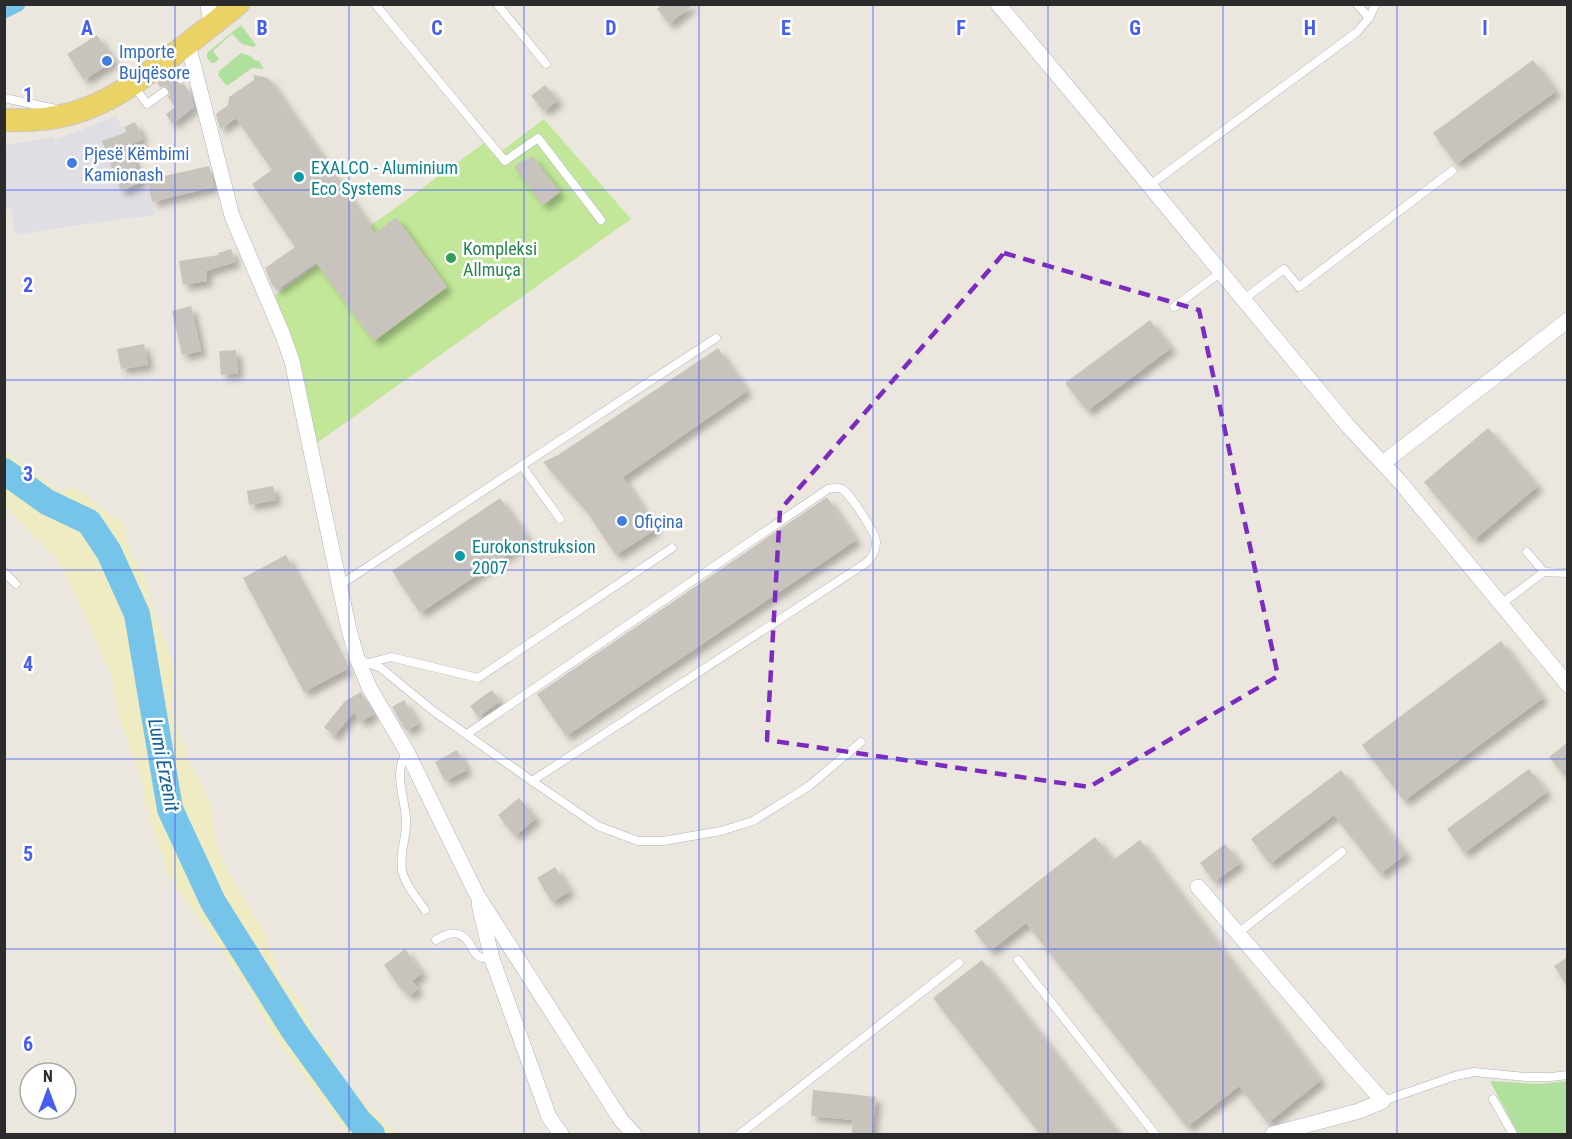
<svg xmlns="http://www.w3.org/2000/svg" width="1572" height="1139" viewBox="0 0 1572 1139" font-family="'Roboto Condensed',sans-serif">
<style>
.industrial{fill:#e0dee5}
.green{fill:#b0e09d}
.sand{fill:#efebc2}
.pitch{fill:#c2e799}
.lines{fill:none;stroke-linecap:round;stroke-linejoin:round}
.canal{stroke:#76c4e9;stroke-width:15}
.river{stroke:#76c4e9;stroke-width:26}
.building{fill:#c8c3bd;filter:url(#shadow)}
.service-casing{stroke:#b1b3be;stroke-width:9}
.minor-casing{stroke:#b1b3be;stroke-width:16}
.primary-casing{stroke:#c8c8c8;stroke-width:24}
.service{stroke:#fff;stroke-width:8}
.minor{stroke:#fff;stroke-width:15}
.primary{stroke:#ead265;stroke-width:22}
.marked{fill:none;stroke:#7b2cbf;stroke-width:4.5;stroke-dasharray:12 8;stroke-linejoin:round}
.grid{fill:none;stroke:#455df1;stroke-width:1.5;stroke-opacity:0.55}
.shop-dot{fill:#3f7fe0;stroke:#fff;stroke-width:2}
.culture-dot{fill:#0f9aa8;stroke:#fff;stroke-width:2}
.leisure-dot{fill:#2e9e5b;stroke:#fff;stroke-width:2}
.labels{text-anchor:middle;dominant-baseline:central;stroke-width:5;stroke-linejoin:round;paint-order:stroke}
.shop-label{font-size:18px;fill:#366cbe;stroke:#fff;text-anchor:start}
.culture-label{font-size:18px;fill:#0d838f;stroke:#fff;text-anchor:start}
.leisure-label{font-size:18px;fill:#27864d;stroke:#fff;text-anchor:start}
.water-label{font-size:20px;font-style:italic;fill:#146296;stroke:#fff}
.grid-label{font-size:20px;text-anchor:middle;font-weight:bold;fill:#455df1;stroke:#fff;stroke-width:5;stroke-linejoin:round;paint-order:stroke}
</style>
<defs>
<filter id="shadow"><feDropShadow dx="5.5" dy="5.5" stdDeviation="3" flood-color="#0004"/></filter>
</defs>
<rect width="100%" height="100%" fill="#ece7de"/>
<!-- industrial -->
<path class="industrial" d="M116 116 129 140 147 180 154 215 50 229 15 235 11 209H5V145L53 137 55 140Z"/>
<!-- green -->
<g class="green">
<path d="M241 25 256 45 253 47 242 44 232 34 213 51 219 59 214 63H211L207 58V53Z"/>
<path d="M241 53 251 56 254 60 259 61 264 69 252 68 227 86 218 75 219 71Z"/>
<path d="M1490 1081 1539 1084 1567 1081V1134H1518Z"/>
</g>
<!-- sand -->
<path class="sand" d="M4 448 29 473 47 481 61 493 68 486 78 490 124 525 130 551 145 576 151 604 175 669 172 708 186 754 211 805 216 842 227 869 268 939 280 976 303 1007 317 1042 333 1051C334 1054 334 1057 334 1061 340 1080 381 1120 397 1134H349L347 1133 273 1035 249 990 169 876 144 801 142 779 119 718 111 674 65 572 53 555 5 506Z"/>
<!-- pitch -->
<path class="pitch" d="M544 119 631 219 314 445 273 297 484 143 495 156Z"/>
<g class="lines">
<!-- canal -->
<path class="canal" d="M4 11 18 4"/>
<!-- river -->
<path class="river" d="M4 471 47 502 89 522 109 552 137 614 170 809 213 902 294 1031 359 1121 372 1134"/>
</g>
<!-- building -->
<g class="building">
<path d="M663 4H694L669 24 657 9Z"/>
<path d="M97 35 114 61 84 80 67 54Z"/>
<path d="M1533 60 1556 91 1456 164 1433 133Z"/>
<path d="M174 71 176 74 174 77 175 82 178 85 184 84 190 93 194 107 172 124 166 114 175 107 168 97 170 94 169 89 166 86 160 87 157 83Z"/>
<path d="M254 75 268 78 375 233 396 217 447 287 374 341 316 263 276 290 271 283 265 268 295 247 252 184 272 170 236 118 220 129 216 114 228 105 229 97 254 80Z"/>
<path d="M545 85 558 100 544 111 531 96Z"/>
<path d="M135 122 143 139 128 146 142 182 121 191 102 141 126 132 124 127Z"/>
<path d="M532 156 560 192 543 205 514 167 524 159 525 161Z"/>
<path d="M209 166 214 187 152 202 147 180Z"/>
<path d="M231 249 235 262 206 271 207 281 183 285 179 261 219 255 218 253Z"/>
<path d="M191 306 201 351 182 355 172 311Z"/>
<path d="M1150 320 1171 348 1087 411 1065 383Z"/>
<path d="M144 344 148 365 121 369 117 349Z"/>
<path d="M718 348 747 391 623 477 656 529 616 555 587 512 543 462 558 455Z"/>
<path d="M236 350 238 373 221 375 219 351Z"/>
<path d="M1488 428 1538 486 1474 540 1424 482Z"/>
<path d="M273 486 276 500 249 505 247 491Z"/>
<path d="M827 497 856 540 566 736 537 694Z"/>
<path d="M500 498 529 540 420 613 392 571Z"/>
<path d="M286 555 347 669 304 692 243 578Z"/>
<path d="M1501 641 1543 698 1404 801 1362 745Z"/>
<path d="M492 690 500 701 478 717 470 706Z"/>
<path d="M361 692 374 714 360 722 354 712 334 736 324 727 345 701Z"/>
<path d="M404 700 418 724 406 731 392 707Z"/>
<path d="M1568 742V780L1549 757Z"/>
<path d="M457 750 467 770 445 781 435 762Z"/>
<path d="M1529 769 1547 792 1464 853 1447 829Z"/>
<path d="M1341 770 1406 854 1380 874 1334 815 1270 864 1251 839Z"/>
<path d="M519 798 536 818 515 836 498 815Z"/>
<path d="M1095 837 1113 860 1140 840 1321 1080 1268 1123 1239 1086 1187 1127 1026 923 990 951 974 931Z"/>
<path d="M1225 844 1240 863 1214 882 1200 863Z"/>
<path d="M555 867 570 891 552 902 537 878Z"/>
<path d="M405 949 422 973 412 981 418 989 409 996 402 988 401 989 384 965Z"/>
<path d="M1568 957V987L1554 966Z"/>
<path d="M982 960 1119 1134H1040L933 998Z"/>
<path d="M813 1090 876 1097 872 1134H852L853 1120 811 1116Z"/>
</g>
<g class="lines">
<defs>
<g id="service">
<path d="M375 4 505 161 538 138 601 220"/>
<path d="M497 4 546 64"/>
<path d="M1357 4 1369 18"/>
<path d="M180 79 194 68"/>
<path d="M134 86 147 104 164 92"/>
<path d="M4 98 56 109"/>
<path d="M1150 185 1357 32 1369 18 1376 4"/>
<path d="M1244 299 1284 269 1299 287 1452 171"/>
<path d="M1174 307 1221 272"/>
<path d="M522 466 560 519"/>
<path d="M4 572 16 584"/>
<path d="M1544 572 1568 573"/>
<path d="M340 585 716 338"/>
<path d="M1501 604 1544 572 1527 552"/>
<path d="M358 659 381 668 432 710 532 781 866 563C872 558 876 550 876 542 876 533 850 494 842 489 837 487 833 488 828 489L467 734"/>
<path d="M369 663 391 657 478 678 672 548"/>
<path d="M406 753C393 774 405 797 406 820 407 837 399 853 402 870 405 885 417 898 425 910"/>
<path d="M532 781 598 826 638 841H663L721 831 753 821 809 786 861 742"/>
<path d="M1238 933 1342 852"/>
<path d="M436 940C449 932 460 929 470 944 472 948 474 953 478 956 482 959 488 959 492 959"/>
<path d="M1018 960 1155 1134"/>
<path d="M1493 1099 1513 1134"/>
<path d="M1383 1101 1455 1076 1474 1072 1526 1077H1551L1568 1075"/>
<path d="M740 1134 959 963"/>
</g>
<g id="minor">
<path d="M208 4 211 25"/>
<path d="M998 4 1125 156 1348 426 1401 483 1568 685"/>
<path d="M188 44 232 216 282 333 292 361 349 630 357 658 369 687 407 752 477 895 621 1120 634 1134"/>
<path d="M1383 463 1568 320"/>
<path d="M1198 887 1349 1063 1383 1101 1359 1111 1273 1134"/>
<path d="M479 904 492 959 549 1117 561 1134"/>
</g>
<path id="primary" d="M4 120C28 121 51 120 73 113 106 104 134 84 161 64 187 45 212 25 238 4"/>
</defs>
<!-- service casing -->
<use href="#service" class="service-casing"/>
<!-- minor casing -->
<use href="#minor" class="minor-casing"/>
<!-- primary casing -->
<use href="#primary" class="primary-casing"/>
<!-- service -->
<use href="#service" class="service"/>
<!-- minor -->
<use href="#minor" class="minor"/>
<!-- primary -->
<use href="#primary" class="primary"/>
</g>
<!-- marked area -->
<path class="marked" d="M1004 253 1199 310 1278 676 1089 787 767 740 780 510Z"/>
<!-- grid -->
<path class="grid" d="M175 4V1134M349 4V1134M524 4V1134M699 4V1134M873 4V1134M1048 4V1134M1223 4V1134M1397 4V1134M4 190H1568M4 380H1568M4 570H1568M4 759H1568M4 949H1568"/>
<!-- markers -->
<g class="shop-dot">
<circle cx="107" cy="61" r="6"/>
<circle cx="72" cy="163" r="6"/>
<circle cx="622" cy="521" r="6"/>
</g>
<g class="culture-dot">
<circle cx="299" cy="177" r="6"/>
<circle cx="460" cy="556" r="6"/>
</g>
<circle class="leisure-dot" cx="451" cy="258" r="6"/>
<g class="labels">
<!-- shop labels -->
<g class="shop-label">
<text x="119" y="51">Importe<tspan x="119" dy="21">Bujqësore</tspan></text>
<text x="84" y="153">Pjesë Këmbimi<tspan x="84" dy="21">Kamionash</tspan></text>
<text x="634" y="521">Ofiçina</text>
</g>
<!-- culture labels -->
<g class="culture-label">
<text x="311" y="167">EXALCO - Aluminium<tspan x="311" dy="21">Eco Systems</tspan></text>
<text x="472" y="546">Eurokonstruksion<tspan x="472" dy="21">2007</tspan></text>
</g>
<!-- leisure labels -->
<g class="leisure-label">
<text x="463" y="248">Kompleksi<tspan x="463" dy="21">Allmuça</tspan></text>
</g>
<!-- water labels -->
<g class="water-label">
<text transform="translate(164 765) rotate(79)">Lumi Erzenit</text>
</g>
</g>
<g class="grid-label">
<text x="87" y="35">A</text>
<text x="262" y="35">B</text>
<text x="437" y="35">C</text>
<text x="611" y="35">D</text>
<text x="786" y="35">E</text>
<text x="961" y="35">F</text>
<text x="1135" y="35">G</text>
<text x="1310" y="35">H</text>
<text x="1485" y="35">I</text>
<text x="28" y="102">1</text>
<text x="28" y="292">2</text>
<text x="28" y="481">3</text>
<text x="28" y="671">4</text>
<text x="28" y="861">5</text>
<text x="28" y="1051">6</text>
</g>
<!-- border -->
<rect width="1572" height="1139" fill="none" stroke="#2b2b2b" stroke-width="12"/>
<!-- north arrow -->
<g transform="translate(48 1091)"><circle r="28" fill="#ffffff" stroke="#aaaaaa" stroke-width="1.5"/>
<path d="M0-4.5L10 22L0 15L-10 22Z" fill="#455df1"/>
<text y="-9" font-size="16" font-weight="bold" text-anchor="middle" fill="#2b2b2b">N</text>
</g>
</svg>
